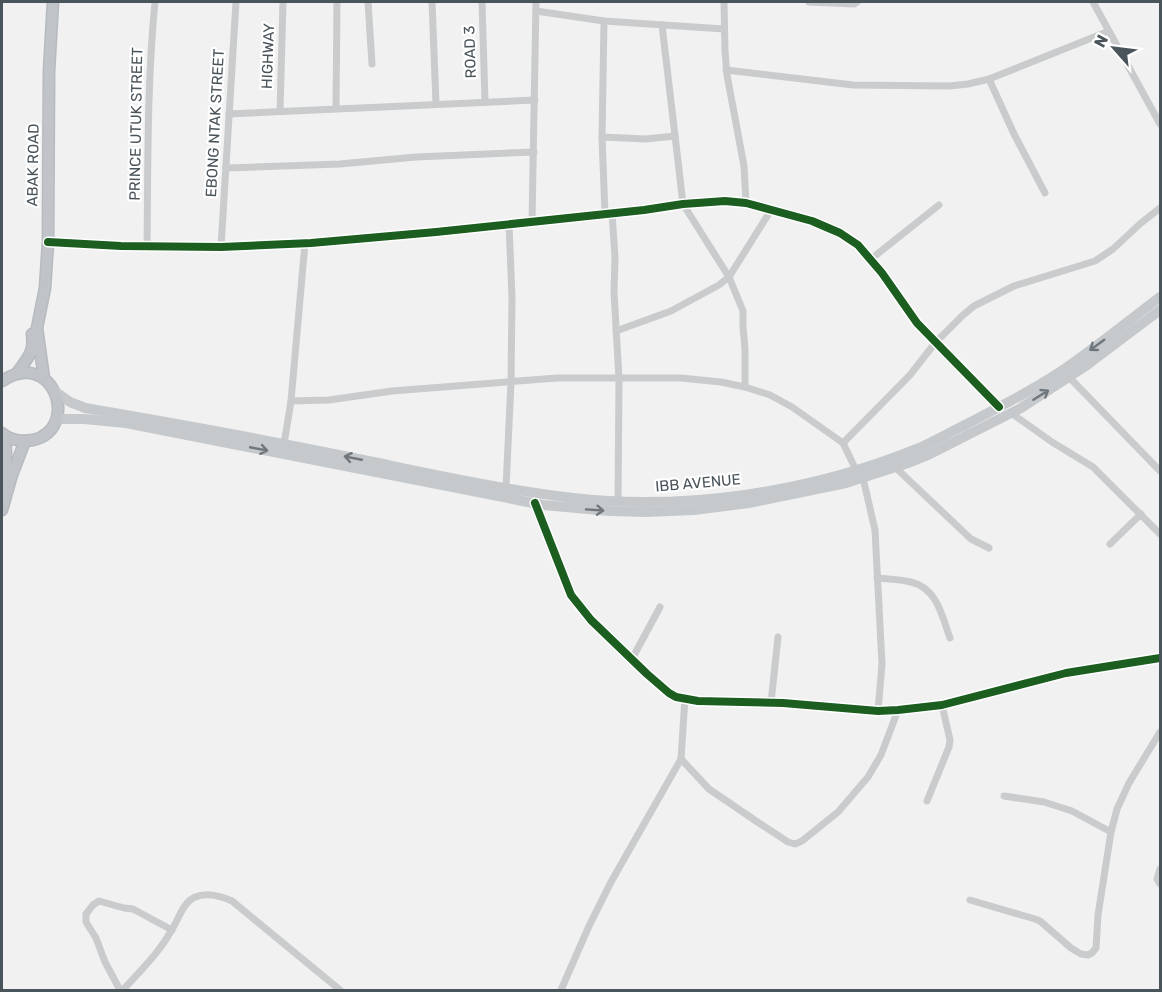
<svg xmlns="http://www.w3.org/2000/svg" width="1162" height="992" viewBox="0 0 1162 992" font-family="Rubik,sans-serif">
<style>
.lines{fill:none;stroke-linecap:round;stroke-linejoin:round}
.trunk-casing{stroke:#b7bbbf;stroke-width:13}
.minor{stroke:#c9cbcc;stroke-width:7}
.tertiary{stroke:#c9cbcc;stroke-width:8}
.primary{stroke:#c6c9cc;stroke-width:10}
.trunk{stroke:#c0c4c8;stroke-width:10}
.cycleway-casing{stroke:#fff;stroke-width:11}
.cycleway{stroke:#1b5e20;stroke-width:8}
.oneway{stroke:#6f777d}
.labels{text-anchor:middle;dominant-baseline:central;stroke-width:4.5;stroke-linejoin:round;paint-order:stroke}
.street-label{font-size:15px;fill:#4a545b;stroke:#fff}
</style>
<rect width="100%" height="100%" fill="#f1f1f1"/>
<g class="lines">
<defs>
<g id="trunk">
<path d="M17 373C27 359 35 352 32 334"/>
<path d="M44 378 37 328 45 288 48 242 49 71 53 2"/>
<path d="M2 381C54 347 81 429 33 440 21 442 11 441 2 433"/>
<path d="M2 484C6 468 8 452 4 435"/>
<path d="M2 510 12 475 25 441"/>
</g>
</defs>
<!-- trunk casing -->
<use href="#trunk" class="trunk-casing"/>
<!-- minor -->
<g class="minor">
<path d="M368 2 372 64"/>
<path d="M432 2 436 104"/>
<path d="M482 2 485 102"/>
<path d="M724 2 725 51 727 75 744 166 746 203"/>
<path d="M809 2 854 4 857 2"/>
<path d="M1093 2 1160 124"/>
<path d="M536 11 604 21 724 29"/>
<path d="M604 21 602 137 605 214"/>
<path d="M662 25 683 204 729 277 743 311V327L745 349V387"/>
<path d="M726 70 853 85 949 86 968 84 989 79 1109 31"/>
<path d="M989 79 1014 134 1045 193"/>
<path d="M336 108 337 2"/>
<path d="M280 111 283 2"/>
<path d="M229 114 535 100"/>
<path d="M602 137 646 139 675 136"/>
<path d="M226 168 340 164 416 157 534 152"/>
<path d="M612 213 615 257 614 292 619 379 618 501"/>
<path d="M532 222 536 2"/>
<path d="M147 247C148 165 147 83 155 2"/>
<path d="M221 247 236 2"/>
<path d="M871 259 939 205"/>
<path d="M616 331 671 311 719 285 729 277 771 210"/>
<path d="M1069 377 1160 471"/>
<path d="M291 401 329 400 392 391 557 378H681L721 382 745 387 770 395 792 407 843 443 856 470"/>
<path d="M1011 413 1052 442 1093 467 1160 534"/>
<path d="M843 443 910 375 935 343 963 315 974 306 1014 286 1095 261 1113 249 1141 223 1160 208"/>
<path d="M284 444 291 401 305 243"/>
<path d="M895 467 971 539 989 548"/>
<path d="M863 478 875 530 882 664 878 711"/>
<path d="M506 488 511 382 512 298 509 224"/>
<path d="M535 503 571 595 591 620 647 674 669 693 676 697 698 701 783 703 878 711 898 710 942 705 1066 673 1160 658"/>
<path d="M1110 544 1141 514"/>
<path d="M877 578C888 579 900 579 911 582 937 588 942 616 950 638"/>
<path d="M632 659 660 607"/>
<path d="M771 703 778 637"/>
<path d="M681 759 709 789 756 821 788 842 795 844 802 841 838 812 868 777 881 755 898 710"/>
<path d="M1004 796 1044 802 1072 811 1111 832"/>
<path d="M927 801 949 747 950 740 942 705"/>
<path d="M1160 869 1157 879 1160 884"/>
<path d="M970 900 1035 919 1040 921 1071 948 1081 954 1088 955 1092 953 1096 948 1098 915 1111 832 1117 809 1129 783 1160 732"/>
<path d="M120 990 105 962 96 938 86 922V914L93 905 99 901 124 908 133 909 172 930"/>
<path d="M123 990C139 972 159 953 171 931 178 921 183 902 195 897 207 892 221 896 232 901L340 990"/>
<path d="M561 990 589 926 611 882 681 759 685 698"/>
</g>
<!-- tertiary -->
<path class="tertiary" d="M48 242 121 246 221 247 311 243 436 232 644 210 683 204 725 201 746 203 812 221 840 233 858 245 882 273 917 323 999 407"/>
<!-- primary -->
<g class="primary">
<path d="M56 392 70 402 85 408C173 423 261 439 349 457 423 472 497 489 573 498 685 511 810 492 914 450 932 443 948 433 965 425 997 408 1030 392 1060 372 1094 349 1127 322 1160 297"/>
<path d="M56 419H84L126 423 543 505 610 511 646 512 694 510 749 503 846 483 908 463 930 454 1021 408 1087 365 1160 310"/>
</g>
<!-- trunk -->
<use href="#trunk" class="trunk"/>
<defs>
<g id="cycleway">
<path d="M48 242 121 246 221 247 311 243 436 232 644 210 683 204 725 201 746 203 812 221 840 233 858 245 882 273 917 323 999 407"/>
<path d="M535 503 571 595 591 620 647 674 669 693 676 697 698 701 783 703 878 711 898 710 942 705 1066 673 1160 658"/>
</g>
</defs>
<!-- cycleway casing -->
<use href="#cycleway" class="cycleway-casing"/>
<!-- cycleway -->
<use href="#cycleway" class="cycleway"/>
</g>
<!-- one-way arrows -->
<defs><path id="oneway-shaft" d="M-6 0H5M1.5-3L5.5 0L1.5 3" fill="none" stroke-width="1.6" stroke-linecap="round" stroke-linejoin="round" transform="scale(1.5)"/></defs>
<g class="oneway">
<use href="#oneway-shaft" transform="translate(1097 345) rotate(144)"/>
<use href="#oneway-shaft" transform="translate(1041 395) rotate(-32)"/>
<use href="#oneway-shaft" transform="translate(259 449) rotate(11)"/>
<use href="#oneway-shaft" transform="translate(353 458) rotate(-169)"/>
<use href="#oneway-shaft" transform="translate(595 510) rotate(4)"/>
</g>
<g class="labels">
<!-- street labels -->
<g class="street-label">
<text transform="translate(470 52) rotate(-92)">ROAD 3</text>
<text transform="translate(268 56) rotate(-88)">HIGHWAY</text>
<text transform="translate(215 123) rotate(-87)">EBONG NTAK STREET</text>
<text transform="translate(136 124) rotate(-89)">PRINCE UTUK STREET</text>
<text transform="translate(33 165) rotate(-89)">ABAK ROAD</text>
<text transform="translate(698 483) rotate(-5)">IBB AVENUE</text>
</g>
</g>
<!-- border -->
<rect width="1162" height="992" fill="none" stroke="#4a545b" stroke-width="6"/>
<!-- north arrow -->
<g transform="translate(1114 48) rotate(298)" stroke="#ffffff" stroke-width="4.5" paint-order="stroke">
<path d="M0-4.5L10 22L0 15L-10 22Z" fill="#4a545b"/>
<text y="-9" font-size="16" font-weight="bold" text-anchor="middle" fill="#4a545b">N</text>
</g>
</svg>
